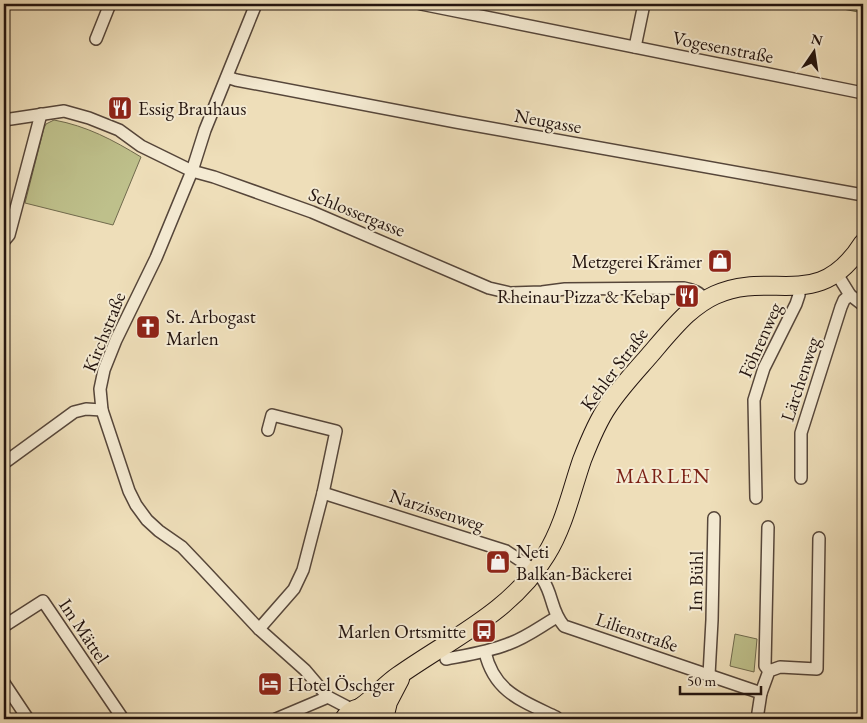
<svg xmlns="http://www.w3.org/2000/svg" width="867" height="723" viewBox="0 0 867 723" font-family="'EB Garamond',serif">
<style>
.green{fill:#bec08b;stroke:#706a4d}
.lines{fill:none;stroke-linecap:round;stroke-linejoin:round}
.street-casing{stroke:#56463a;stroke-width:14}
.primary-casing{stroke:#23140f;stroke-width:20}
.street{stroke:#f4ead2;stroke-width:11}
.primary{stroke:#eedeb9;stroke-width:18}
.labels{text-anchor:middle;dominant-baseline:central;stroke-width:4;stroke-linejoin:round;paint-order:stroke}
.street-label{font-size:19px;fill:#23140f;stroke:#f4ead2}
.poi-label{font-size:19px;fill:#23140f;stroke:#f4ead2;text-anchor:start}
.quarter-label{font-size:21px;letter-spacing:1px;fill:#7a1f14;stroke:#f4ead2}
</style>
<rect width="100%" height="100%" fill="#eedeb9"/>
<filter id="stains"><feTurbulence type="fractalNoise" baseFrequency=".004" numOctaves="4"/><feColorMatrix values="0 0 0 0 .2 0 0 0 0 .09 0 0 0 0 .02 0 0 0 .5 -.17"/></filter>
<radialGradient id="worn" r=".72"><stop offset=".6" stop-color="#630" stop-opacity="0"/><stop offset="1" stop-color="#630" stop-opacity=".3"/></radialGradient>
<!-- green -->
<g class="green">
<path d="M818 4H863V13Z"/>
<path d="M54 120C87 126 113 140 141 157L113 225 25 203 44 128 46 124Z"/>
<path d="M735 634 757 639 754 672 730 666Z"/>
</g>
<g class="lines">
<defs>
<g id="street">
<path d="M256 4 205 130 192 171 156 258 116 340 104 370 100 389 102 410 129 491 136 505 147 520 159 531 182 547 202 568 259 629 305 670 328 697 353 710"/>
<path d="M421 4 863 93"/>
<path d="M96 39 110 4"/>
<path d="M635 47 644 4"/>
<path d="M227 77 236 80 456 122 863 195"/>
<path d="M4 120 64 111 89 118 119 130 141 146 192 171 214 177 312 212 489 288 510 293 542 292 565 289 684 288C694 290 699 292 705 300"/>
<path d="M4 241 9 235 41 114"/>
<path d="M837 274 850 295 863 305"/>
<path d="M4 463 74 412 86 409 102 410"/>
<path d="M801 478V433L841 307 844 300 850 295"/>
<path d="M323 493 506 551C518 559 534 568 543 580 553 595 551 611 564 626L761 693 757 719"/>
<path d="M756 498 754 400 764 368 796 304 799 295 798 287"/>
<path d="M768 527 765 666 769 671"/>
<path d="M4 626 43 601 123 719"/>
<path d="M259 629 294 589 303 570 323 493 336 431 272 415 268 430"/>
<path d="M485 652C494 692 522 701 556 717"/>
<path d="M446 659C467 655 488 652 508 644 526 638 541 626 557 617"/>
<path d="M709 675 712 620 714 518"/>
<path d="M4 683 28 719"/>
<path d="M761 693 769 671 780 667 817 669 819 538"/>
<path d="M276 719 328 697"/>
</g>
<g id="primary">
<path d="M361 707C374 698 385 685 398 676 450 639 512 612 546 555 564 526 571 492 582 460 589 442 597 422 608 406 620 388 635 372 649 356 661 342 673 327 687 314 695 307 704 300 715 295 773 269 818 314 863 243"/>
<path d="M344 719C351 709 360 706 372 709"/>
<path d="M384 719 388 702 400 679"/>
</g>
</defs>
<!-- street casing -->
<use href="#street" class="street-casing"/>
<!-- primary casing -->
<use href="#primary" class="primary-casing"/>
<!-- street -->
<use href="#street" class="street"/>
<!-- primary -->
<use href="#primary" class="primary"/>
</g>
<!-- icons -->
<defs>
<symbol id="restaurant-square" viewBox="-11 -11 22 22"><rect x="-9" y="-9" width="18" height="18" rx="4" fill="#8f2418" stroke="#f4ead2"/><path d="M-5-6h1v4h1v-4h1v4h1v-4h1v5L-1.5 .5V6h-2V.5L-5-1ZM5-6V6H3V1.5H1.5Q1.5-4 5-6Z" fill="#fff"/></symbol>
<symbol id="shop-square" viewBox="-11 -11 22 22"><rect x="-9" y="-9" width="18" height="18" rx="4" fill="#8f2418" stroke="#f4ead2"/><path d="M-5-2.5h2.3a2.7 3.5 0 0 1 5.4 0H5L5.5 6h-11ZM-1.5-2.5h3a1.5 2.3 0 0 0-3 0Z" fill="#fff"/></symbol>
<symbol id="church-square" viewBox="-11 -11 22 22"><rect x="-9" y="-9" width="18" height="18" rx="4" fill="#8f2418" stroke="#f4ead2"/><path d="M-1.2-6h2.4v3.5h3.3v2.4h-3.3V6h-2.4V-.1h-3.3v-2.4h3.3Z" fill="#fff"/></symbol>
<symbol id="bus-square" viewBox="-11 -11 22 22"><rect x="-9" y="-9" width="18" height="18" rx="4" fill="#8f2418" stroke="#f4ead2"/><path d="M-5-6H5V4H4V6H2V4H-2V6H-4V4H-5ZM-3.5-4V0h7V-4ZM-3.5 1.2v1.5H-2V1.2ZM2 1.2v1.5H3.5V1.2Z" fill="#fff"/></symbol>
<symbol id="hotel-square" viewBox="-11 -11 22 22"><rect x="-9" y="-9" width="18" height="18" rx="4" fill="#8f2418" stroke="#f4ead2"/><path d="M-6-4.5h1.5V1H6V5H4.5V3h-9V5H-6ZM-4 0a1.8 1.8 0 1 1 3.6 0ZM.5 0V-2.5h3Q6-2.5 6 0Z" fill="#fff"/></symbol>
</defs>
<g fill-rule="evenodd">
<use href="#restaurant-square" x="106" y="94" width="28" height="28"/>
<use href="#shop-square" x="706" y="247" width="28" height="28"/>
<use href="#restaurant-square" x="673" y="282" width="28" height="28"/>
<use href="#church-square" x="134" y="313" width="28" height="28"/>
<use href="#shop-square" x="484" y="548" width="28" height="28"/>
<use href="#bus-square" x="470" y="617" width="28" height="28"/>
<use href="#hotel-square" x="256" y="670" width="28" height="28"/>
</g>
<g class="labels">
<!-- street labels -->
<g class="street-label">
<text transform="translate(723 47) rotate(11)">Vogesenstraße</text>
<text transform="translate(548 121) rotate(10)">Neugasse</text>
<text transform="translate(357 212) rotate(22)">Schlossergasse</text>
<text transform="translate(104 332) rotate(-68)">Kirchstraße</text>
<text transform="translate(760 340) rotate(-66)">Föhrenweg</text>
<text transform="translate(614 369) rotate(-53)">Kehler Straße</text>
<text transform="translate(800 379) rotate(-72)">Lärchenweg</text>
<text transform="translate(437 510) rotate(18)">Narzissenweg</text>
<text transform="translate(696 581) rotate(-89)">Im Bühl</text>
<text transform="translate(84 631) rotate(56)">Im Mättel</text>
<text transform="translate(637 632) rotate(19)">Lilienstraße</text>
</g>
<!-- poi labels -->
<g class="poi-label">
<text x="138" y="108">Essig Brauhaus</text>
<text x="702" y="261" text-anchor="end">Metzgerei Krämer</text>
<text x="670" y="296" text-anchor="end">Rheinau Pizza &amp; Kebap</text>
<text x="166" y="316">St. Arbogast<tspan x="166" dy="22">Marlen</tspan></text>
<text x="516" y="551">Neti<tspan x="516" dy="22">Balkan-Bäckerei</tspan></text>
<text x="466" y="631" text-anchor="end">Marlen Ortsmitte</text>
<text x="288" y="684">Hotel Öschger</text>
</g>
<!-- quarter labels -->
<g class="quarter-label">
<text x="663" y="475">MARLEN</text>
</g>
</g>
<!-- margin -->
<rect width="867" height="723" fill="none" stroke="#eedeb9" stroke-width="20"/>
<rect x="5" y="5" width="857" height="713" fill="none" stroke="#23140f" stroke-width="2.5"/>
<rect x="10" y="10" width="847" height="703" fill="none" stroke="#23140f"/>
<!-- north arrow -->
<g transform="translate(814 52) rotate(13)" stroke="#f4ead2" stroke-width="4" paint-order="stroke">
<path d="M0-4L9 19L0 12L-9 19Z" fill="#23140f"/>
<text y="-8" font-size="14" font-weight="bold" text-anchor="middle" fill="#23140f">N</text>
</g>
<!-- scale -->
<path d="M680 686v8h81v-8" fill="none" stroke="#23140f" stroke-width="2.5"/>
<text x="687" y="686" font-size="15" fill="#23140f" stroke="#f4ead2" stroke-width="4" paint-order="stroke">50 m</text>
<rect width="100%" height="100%" filter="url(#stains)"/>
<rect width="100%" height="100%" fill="url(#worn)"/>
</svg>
